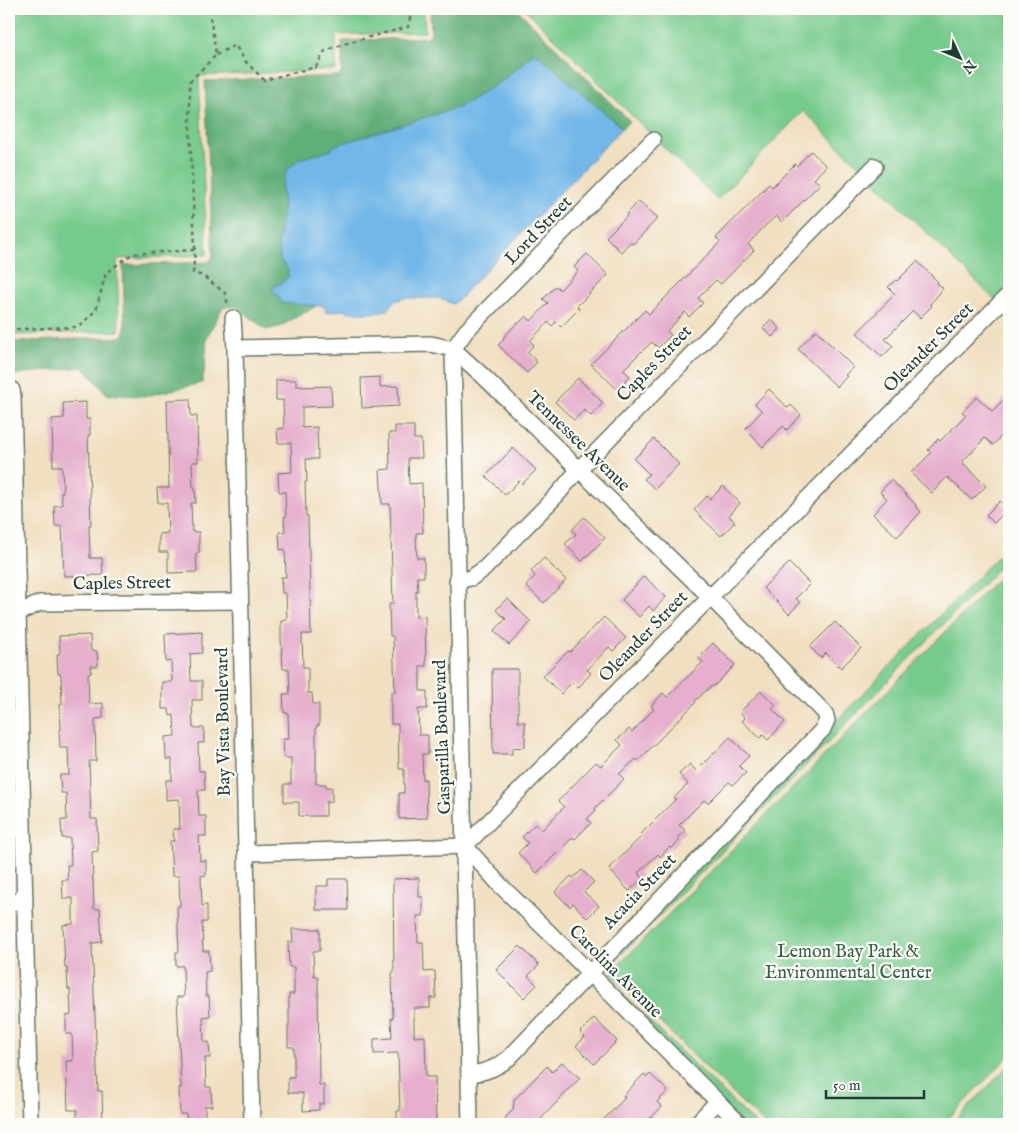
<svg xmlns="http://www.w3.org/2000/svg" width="1018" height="1133" viewBox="0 0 1018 1133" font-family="'IM FELL English',serif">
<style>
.green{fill:#77ca8d;stroke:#4b8460}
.forest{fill:#61ae78;stroke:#407656}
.water{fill:#72b7e8;stroke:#487a8e}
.building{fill:#e5afcd}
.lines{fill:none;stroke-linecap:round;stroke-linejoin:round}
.street-casing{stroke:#687665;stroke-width:18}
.path{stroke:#687665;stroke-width:2.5;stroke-dasharray:4 4;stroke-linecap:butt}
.street{stroke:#fff;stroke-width:15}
.labels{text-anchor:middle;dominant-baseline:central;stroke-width:4.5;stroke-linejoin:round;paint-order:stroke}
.street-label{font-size:18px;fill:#1f3d34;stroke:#fdfcf7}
.park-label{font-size:18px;fill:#35604a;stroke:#fdfcf7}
</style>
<rect width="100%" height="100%" fill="#fdfcf7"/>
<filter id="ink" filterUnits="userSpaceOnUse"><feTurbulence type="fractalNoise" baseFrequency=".02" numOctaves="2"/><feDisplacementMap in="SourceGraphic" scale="10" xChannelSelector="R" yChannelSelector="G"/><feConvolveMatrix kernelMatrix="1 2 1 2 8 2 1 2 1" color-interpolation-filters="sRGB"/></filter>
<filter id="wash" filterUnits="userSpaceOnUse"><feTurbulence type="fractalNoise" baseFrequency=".0096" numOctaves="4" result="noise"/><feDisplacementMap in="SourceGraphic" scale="20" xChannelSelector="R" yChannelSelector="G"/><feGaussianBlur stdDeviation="1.12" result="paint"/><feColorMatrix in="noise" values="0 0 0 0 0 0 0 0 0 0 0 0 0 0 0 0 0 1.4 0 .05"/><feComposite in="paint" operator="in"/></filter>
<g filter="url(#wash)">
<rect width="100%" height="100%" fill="#f1dfc1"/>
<!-- green -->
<g class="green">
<path d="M9 9H424L425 32 336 35V70L199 76 207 255 117 259 119 331 9 335Z"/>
<path d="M525 9H1009V314L803 111 717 200Z"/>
<path d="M1009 545V557L606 970 604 975 606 979 756 1124H736L587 977 826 732 836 721Z"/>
<path d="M1009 567V1056L943 1124H764L610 974Z"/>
<path d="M1009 1065V1124H952Z"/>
</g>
<!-- forest -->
<path class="forest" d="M430 9H517L630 121 622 128 535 52 502 81 459 107 333 146 332 150 299 159 282 187 283 210 278 247 281 261 288 269V277L285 280 298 303 318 305 279 327 266 330 236 306 223 307 207 337 205 367 202 383 146 396 108 395 83 367 18 374 9 378V342L119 337 123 336 125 331 123 265 208 262 211 260 213 256 205 81 338 76 341 74 342 71V41L429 37 431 32Z"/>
<!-- water -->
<path class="water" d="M535 52 622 128 464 293 462 297 453 304 439 298H403L395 301 388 310 371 313H358L341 310 326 313 325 306 282 303 272 288 285 280 288 277V269L281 261 278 247 283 210 282 187 286 171 299 159 332 150 333 146 459 107 502 81Z"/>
<g id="blocks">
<!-- building -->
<g class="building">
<path d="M811 151 826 166 814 179 820 184 782 222 776 216 766 225 748 244 754 250 721 284 716 280 698 298 703 303 689 317 685 312 667 331 671 335 658 348 652 342 642 351 623 370 630 376 617 389 591 364 645 310 649 314 681 282 720 242 716 238 769 184 772 187 795 164 797 166Z"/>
<path d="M639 201 658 218 633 244 630 242 621 252 606 237 627 216 626 215Z"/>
<path d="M587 254 608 275 577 306 579 309 561 327 556 322 552 326 548 322 530 341 534 345 527 352 537 362 527 373 498 345 504 339 503 338 517 323 518 324 526 316 531 321 548 303 543 299 556 286 560 290 578 271 574 267Z"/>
<path d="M917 261 938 282 937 283 943 288 938 295 930 304 932 306 920 318 913 311 885 339 893 346 882 357 857 333 895 294 888 287 896 280 897 281Z"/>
<path d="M771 319 780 329 772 337 763 328Z"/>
<path d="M816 330 853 367 845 375 847 376 837 387 798 349Z"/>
<path d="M380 377V387L398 386 399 406 362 408 361 378Z"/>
<path d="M578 378 603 403 591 416 584 410 574 420 555 402Z"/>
<path d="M276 380H296V386H301V387L331 386 332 406 302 407V428L317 427 318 459H306L307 482H305L306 516H308L311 634H302L303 667H308V693H312L313 704H319V726H316V784H326V787H332V802H326V816H299V802H284V784H291V758H284L283 739H289L288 713H284L283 694H290L289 669H283L281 639V621L287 620 286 593H282L281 577H286L285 549 280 550 279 532H285L284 517H286L285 492H279L278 473 292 472 291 443H278L277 429 284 428 283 400H276Z"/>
<path d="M769 389 788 408 791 405 801 415 787 430 783 426 763 447 745 429 762 411 755 404Z"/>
<path d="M1009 394V428L993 445 985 438 962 462 986 486 972 500 947 477 932 493 911 473 931 453 928 450 938 439 940 441 966 415 962 412 977 397 992 411Z"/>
<path d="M190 399 191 416H197L198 462H192L193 487H195L196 503H191L192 532H199V553H196L197 572 168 573V552H159V534L168 533 167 503H158L157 488H169L167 400Z"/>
<path d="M86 402V419H90V435H88L91 525H89L90 558H102L103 575 64 576 62 526H55L54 506 62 505 61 492H63L62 466H53L52 419 64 418 63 403Z"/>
<path d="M395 426H414V439H421L422 458H408L409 484 422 483 423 533H416L417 558H424V577H417L418 591H416V617L425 616 426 666H420V691H427V709H418L419 735H428V754H422L423 780 426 779 427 818 399 819V793H404V769H399L398 724H391V692H395L393 636H390L389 604H393L390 504H382L380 470 390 469 389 433H395Z"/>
<path d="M654 439 679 464 655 489 644 479 649 474 634 459Z"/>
<path d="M513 448 536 470 522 484 519 481 505 495 486 476Z"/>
<path d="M891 480 916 505 915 506 921 512 897 537 873 514 887 499 880 492Z"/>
<path d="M723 486 740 503 729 516 735 522 721 536 694 510 707 496 710 499Z"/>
<path d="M1000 501 1008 509 994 523 986 515Z"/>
<path d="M584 517 605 538 582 561 565 544 576 534 572 530Z"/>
<path d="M544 558 566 580 544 603 526 586 535 576 531 571Z"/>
<path d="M789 563 810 584 796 598 800 603 789 614 763 588Z"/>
<path d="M644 576 666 597 653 611 649 606 639 617 622 600Z"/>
<path d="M507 598 531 622 509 645 494 631 506 619 496 610Z"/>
<path d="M604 617 626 638 613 651 609 647 587 670 591 673 578 688 572 682 561 694 543 676 568 651 570 652Z"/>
<path d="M835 622 861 648 841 668 826 653 821 658 810 647Z"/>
<path d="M202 632V653L190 654 191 681H202V700H192L193 728H204V743H198L199 771H204L205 790H198L199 816H206V836H199L200 861 206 860V875L201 876 202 906 207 905V922H202L203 951H209L210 971 205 972 206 996H209L210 1016 203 1017 204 1042H209L210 1058H205L206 1087H211L212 1106H205V1120H187L186 1114H180L179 1088H181L177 997H184L183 966H176V952H179L177 907 180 906 179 876H172L170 841H174L173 829H180L179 799 166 800V780H172V759H166L165 737 175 736 174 715 170 716 169 709H162V682H172L171 661 166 662 165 634Z"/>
<path d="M90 635 91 651H97L98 666H91V673H88L89 704 103 703V718L95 719 96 761H89L91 819H97L98 851 92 852 94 909H100L102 942 92 943 98 1091H102L103 1123 77 1124V1110H68L66 1061H73L72 1034H66V1016L71 1015 70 989H68L67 968H65L63 925 73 924V898L63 899 62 880H68L67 865H71L70 838H62L61 820H67L66 793H61L60 775H69L68 748H60L59 730H61L60 704H62L61 674H58L57 654H60L59 636Z"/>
<path d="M713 643 735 665 713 687 711 686 695 701 696 702 638 761 636 759 619 774 624 779 595 808 596 810 587 819 591 823 575 839 573 837 537 873 518 853 528 843 522 837 535 824 542 830 564 807 558 801 596 762 601 766 622 745 617 740 629 729 632 732 654 709 651 706 663 693 667 697 703 662 698 658Z"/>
<path d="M492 669H518V722H525V747L512 748V754H493Z"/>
<path d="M761 691 776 705 772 709 785 722 768 740 763 735 760 738 742 721 745 718 740 712Z"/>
<path d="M730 737 749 756 739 766 746 773 733 785 729 782 708 803 704 800 679 825 686 831 678 838 680 840 671 849 669 847 660 857 658 854 638 873 643 878 629 891 609 869 641 837 639 836 676 799 674 798 688 784 679 774 690 764 696 771Z"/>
<path d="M582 870 594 882 584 892 599 906 587 918 573 903 570 907 555 892 571 876 573 878Z"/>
<path d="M419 878V897H423V916H417L418 942H423L424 972 435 971 436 998H430V1008H414V1037L425 1036 426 1077H435L436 1124H397V1111H400L398 1053 374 1054V1039L392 1038 391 1018H393L392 973H394L393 879Z"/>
<path d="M328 879H347L348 910H316V886H328Z"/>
<path d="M292 929H320V951H313L314 976H318L319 1085H324V1104H319V1110L303 1111V1093H288V1077H294V1047H288V1026H289V994H294V967H289L288 942H293Z"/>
<path d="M520 946 539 965 528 976 537 985 524 998 496 970Z"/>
<path d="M594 1018 617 1041 594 1064 576 1046 585 1037 580 1032Z"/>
<path d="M562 1062 580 1078 536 1124H511L505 1118 513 1110 514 1100 547 1066 552 1072Z"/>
<path d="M644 1074 647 1077 650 1074 668 1091 657 1102 662 1107 644 1124H599L625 1098 623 1096Z"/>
</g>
</g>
</g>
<g filter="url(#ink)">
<use href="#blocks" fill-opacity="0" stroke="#687665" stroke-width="1"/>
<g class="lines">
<defs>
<g id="street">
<path d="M233 318 235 348 252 1124"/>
<path d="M235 348 431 344 453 349 483 376 710 597 825 713 827 720 823 729 509 1058C497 1068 485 1073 469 1074"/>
<path d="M9 387 12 390 13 397 30 1124"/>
<path d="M457 581 471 578 484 569 557 495 579 469 602 446 875 166"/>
<path d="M12 618 18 613 40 603 240 601"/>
<path d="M465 846 500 885 570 953 740 1124"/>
<path d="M246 853 465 846 1005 298"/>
<path d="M9 905 25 897"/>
<path d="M470 1124 453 349 466 331 653 140"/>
<path d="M696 1124 717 1102"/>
</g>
</defs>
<!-- street casing -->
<use href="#street" class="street-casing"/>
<!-- path -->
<g class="path">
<path d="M209 9 216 55 190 81V126L195 250 193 273 203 276 225 293 228 305"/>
<path d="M216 55 235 45 246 62 264 80 316 67 325 51 350 42 408 27 412 9"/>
<path d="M9 333 17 329 79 327 96 310 106 273 132 254 195 250"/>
</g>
<!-- street -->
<use href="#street" class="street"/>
</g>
</g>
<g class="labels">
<!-- street labels -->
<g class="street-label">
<text transform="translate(539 231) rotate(-46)">Lord Street</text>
<text transform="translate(929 348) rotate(-45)">Oleander Street</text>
<text transform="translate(655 364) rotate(-46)">Caples Street</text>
<text transform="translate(578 442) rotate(44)">Tennessee Avenue</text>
<text transform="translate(122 584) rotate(-1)">Caples Street</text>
<text transform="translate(644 637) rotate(-46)">Oleander Street</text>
<text transform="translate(224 722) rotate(-91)">Bay Vista Boulevard</text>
<text transform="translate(443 737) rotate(-92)">Gasparilla Boulevard</text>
<text transform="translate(640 892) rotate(-46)">Acacia Street</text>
<text transform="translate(615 972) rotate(45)">Carolina Avenue</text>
</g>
<!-- park labels -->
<g class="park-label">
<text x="848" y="952">Lemon Bay Park &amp;<tspan x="848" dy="21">Environmental Center</tspan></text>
</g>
</g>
<!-- margin -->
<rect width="1018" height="1133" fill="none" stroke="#fdfcf7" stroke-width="30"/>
<!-- north arrow -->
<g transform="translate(960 58) rotate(134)" stroke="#fdfcf7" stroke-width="4" paint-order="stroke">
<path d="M0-4L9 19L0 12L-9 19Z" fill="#1f3d34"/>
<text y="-8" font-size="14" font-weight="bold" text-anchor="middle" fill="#1f3d34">N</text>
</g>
<!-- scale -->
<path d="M826 1090v8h98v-8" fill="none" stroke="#1f3d34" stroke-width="2.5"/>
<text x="833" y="1090" font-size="15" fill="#1f3d34" stroke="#fdfcf7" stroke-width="4" paint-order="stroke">50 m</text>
</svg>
